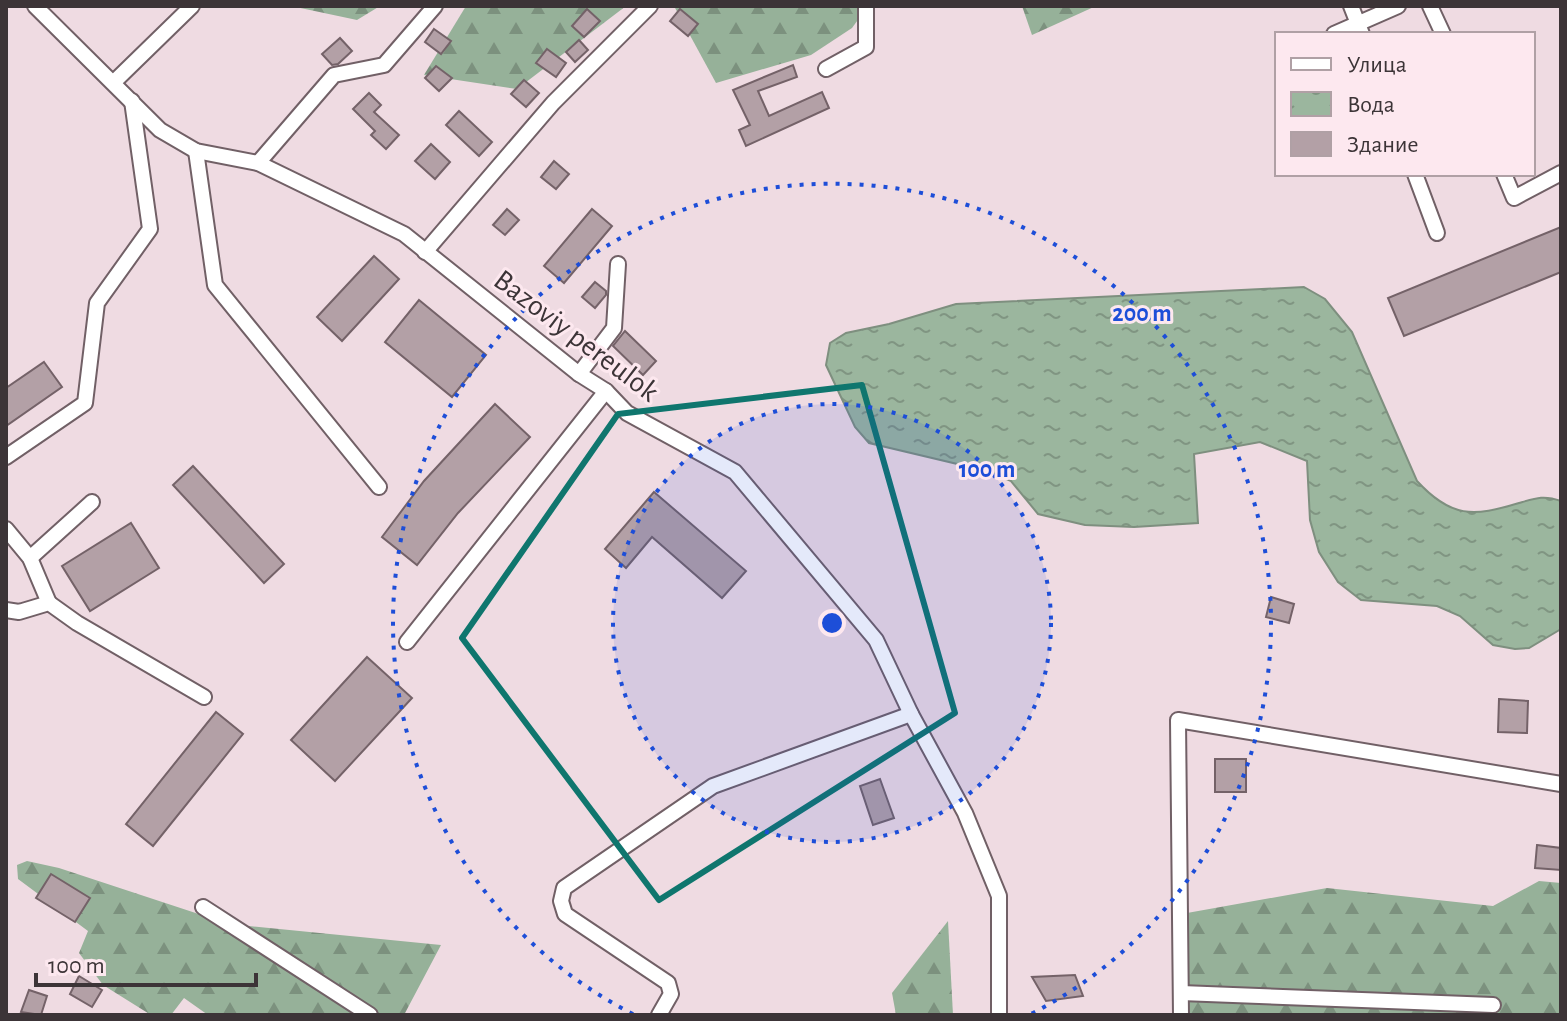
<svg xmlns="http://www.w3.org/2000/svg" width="1567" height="1021" viewBox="0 0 1567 1021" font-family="'Alegreya Sans',sans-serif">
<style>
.forest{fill:url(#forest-firs)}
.water{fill:url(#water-ripples);stroke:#7e8f7f;stroke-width:2}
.building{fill:#b3a0a6;stroke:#746268;stroke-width:2}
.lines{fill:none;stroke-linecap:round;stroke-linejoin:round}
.minor-casing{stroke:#716066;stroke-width:18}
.minor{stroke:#fff;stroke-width:14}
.marked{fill:none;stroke:#0f766e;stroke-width:6;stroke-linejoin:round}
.ring{fill:none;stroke:#1d4ed8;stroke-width:4;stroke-dasharray:4 8}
.labels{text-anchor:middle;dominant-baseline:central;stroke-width:6;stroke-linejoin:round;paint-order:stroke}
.street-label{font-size:30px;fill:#3c3437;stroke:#fde8ef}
.centre{fill:#1d4ed8;stroke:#fde8ef;stroke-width:4}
.ring-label{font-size:24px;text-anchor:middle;font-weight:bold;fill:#1d4ed8;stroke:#fde8ef;stroke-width:6;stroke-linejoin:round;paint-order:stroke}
</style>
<defs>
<pattern id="forest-firs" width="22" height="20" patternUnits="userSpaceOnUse" patternTransform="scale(2)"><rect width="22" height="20" fill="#96b199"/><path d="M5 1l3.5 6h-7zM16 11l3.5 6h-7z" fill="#7c917e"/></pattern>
<pattern id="water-ripples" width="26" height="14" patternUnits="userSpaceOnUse" patternTransform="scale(2)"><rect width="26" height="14" fill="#9bb69e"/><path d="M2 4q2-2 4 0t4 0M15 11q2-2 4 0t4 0" fill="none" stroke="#809582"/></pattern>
</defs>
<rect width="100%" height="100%" fill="#efdbe2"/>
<!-- forest -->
<g class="forest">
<path d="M291 6H380L357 20Z"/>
<path d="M466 6H626L517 89 424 75Z"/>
<path d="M674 6H868L852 28 811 55 716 83Z"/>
<path d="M1022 6H1096L1032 35Z"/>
<path d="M27 861 59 868 229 924 441 945 404 1015H208L184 998 171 1015H151L103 985 79 953 88 931 18 879 17 865Z"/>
<path d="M1539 881 1561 883V1015H1189L1187 913 1327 888 1493 906Z"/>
<path d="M948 921 953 1015H896L892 993Z"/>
</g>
<!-- water -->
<path class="water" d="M1304 287 1325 299 1352 332 1417 481C1451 518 1473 517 1519 503 1536 498 1544 495 1561 501V629L1529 648 1515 649 1493 645 1460 616 1437 606 1361 600 1338 582 1319 552 1310 520 1307 461 1260 442 1194 454 1198 523 1134 527 1085 525 1038 514 1011 481 991 472 869 443 855 427 826 365 830 343 846 333 889 324 956 304Z"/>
<!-- building -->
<g class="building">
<path d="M587 9 600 21 584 37 572 26Z"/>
<path d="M680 9 698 24 688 36 670 21Z"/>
<path d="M434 29 451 41 441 54 425 42Z"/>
<path d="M340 38 352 51 338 64 332 65 322 54Z"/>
<path d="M579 40 588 50 575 62 566 52Z"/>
<path d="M547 49 566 63 556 77 536 63Z"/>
<path d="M793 65 797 77 758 91 769 116 822 92 829 108 746 146 739 130 750 125 733 90Z"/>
<path d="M436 66 452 78 439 91 425 78Z"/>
<path d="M524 80 539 93 526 107 511 94Z"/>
<path d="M369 93 381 105 374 112 399 135 386 149 371 135 375 131 353 109Z"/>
<path d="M459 111 492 142 479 156 446 125Z"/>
<path d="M431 144 450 162 435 179 415 161Z"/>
<path d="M554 161 569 174 556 189 541 177Z"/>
<path d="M507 209 519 220 505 235 493 225Z"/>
<path d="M592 209 612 226 564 283 544 266Z"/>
<path d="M1561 227V272L1404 336 1388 298Z"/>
<path d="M374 256 399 279 342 341 317 317Z"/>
<path d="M595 282 606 291V295L595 308 582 297Z"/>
<path d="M419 300 486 355 452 397 385 342Z"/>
<path d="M625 331 656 361 643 375 613 346Z"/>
<path d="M44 362 62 387 6 426V388Z"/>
<path d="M495 404 530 437 458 513 417 565 382 537 424 481Z"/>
<path d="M193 466 284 564 264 583 173 485Z"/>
<path d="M654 492 746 571 722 598 652 537 626 568 605 549Z"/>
<path d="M131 523 159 568 90 611 62 566Z"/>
<path d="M1271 597 1294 604 1289 623 1266 617Z"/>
<path d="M367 657 412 698 335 781 291 740Z"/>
<path d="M1499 699 1528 701 1527 733 1498 732Z"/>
<path d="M216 712 243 734 153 846 126 824Z"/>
<rect x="1215" y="759" width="31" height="33"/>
<path d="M880 779 894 818 873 825 860 786Z"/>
<path d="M1537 845 1561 848V870L1535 868Z"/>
<path d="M51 874 90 898 75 922 36 898Z"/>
<path d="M1075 975 1083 996 1046 1001 1032 977Z"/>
<path d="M79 976 102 990 92 1007 70 994Z"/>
<path d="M29 990 47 996 41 1015 21 1012Z"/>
</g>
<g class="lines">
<defs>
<g id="minor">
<path d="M35 6 160 130 196 151 258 163 404 234 579 374 606 391 627 413 735 472 876 640 911 714 965 813 999 896V1015"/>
<path d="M1351 6 1362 34"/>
<path d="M1430 6 1443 34"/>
<path d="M1334 34 1398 6"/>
<path d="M826 69 866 47V6"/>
<path d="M114 82 192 6"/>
<path d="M196 151 215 285 379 487"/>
<path d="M258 163 334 75 384 65 435 6"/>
<path d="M1415 174 1437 233"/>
<path d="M1504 174 1514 198 1561 173"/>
<path d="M425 252 553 103 650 6"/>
<path d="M579 374 614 328 618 264"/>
<path d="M6 457 85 403 97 303 150 229 132 101"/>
<path d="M6 529 30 558 49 603"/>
<path d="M30 558 92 502"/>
<path d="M6 610 19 612 49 603 77 623 204 697"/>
<path d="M407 642 606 391"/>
<path d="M203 907 370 1015"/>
<path d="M1181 993 1493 1005"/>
<path d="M659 1015 671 994 668 983 565 914 561 901 564 888 713 786 911 714"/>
<path d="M1181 1015 1178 720 1561 784"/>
</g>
</defs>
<!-- minor casing -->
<use href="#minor" class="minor-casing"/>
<!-- minor -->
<use href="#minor" class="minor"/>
</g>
<!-- marked area -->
<path class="marked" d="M862 385 955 713 659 900 462 638 618 414Z"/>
<!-- distance rings -->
<circle cx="832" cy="623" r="219" fill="#1d4ed8" fill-opacity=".12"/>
<g class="ring">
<circle cx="832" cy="623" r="219"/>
<path d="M633 1014A439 439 0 1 1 1031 1014"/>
</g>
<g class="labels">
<!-- street labels -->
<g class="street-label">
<text transform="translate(576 336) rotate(37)">Bazoviy pereulok</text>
</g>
</g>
<circle cx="832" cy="623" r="12" class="centre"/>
<g class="ring-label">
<text x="1142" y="321">200 m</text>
<text x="987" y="477">100 m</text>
</g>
<!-- border -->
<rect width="1567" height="1021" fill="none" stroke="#3c3437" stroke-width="16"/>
<!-- legend -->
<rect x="1275" y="32" width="260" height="144" fill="#fde8ef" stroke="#b0a0a5" stroke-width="2"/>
<rect x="1291" y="58" width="40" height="12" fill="#ffffff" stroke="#b0a0a5" stroke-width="2"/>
<text x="1347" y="72" font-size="24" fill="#3c3437">Улица</text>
<rect x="1291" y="92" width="40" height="24" fill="url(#water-ripples)" stroke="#b0a0a5" stroke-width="2"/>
<text x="1347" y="112" font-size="24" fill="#3c3437">Вода</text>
<rect x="1291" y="132" width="40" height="24" fill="#b3a0a6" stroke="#b0a0a5" stroke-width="2"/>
<text x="1347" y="152" font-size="24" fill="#3c3437">Здание</text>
<!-- scale -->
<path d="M36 973v12h220v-12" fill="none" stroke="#3c3437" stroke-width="4"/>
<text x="48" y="973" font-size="24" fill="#3c3437" stroke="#fde8ef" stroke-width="6" paint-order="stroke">100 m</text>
</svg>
